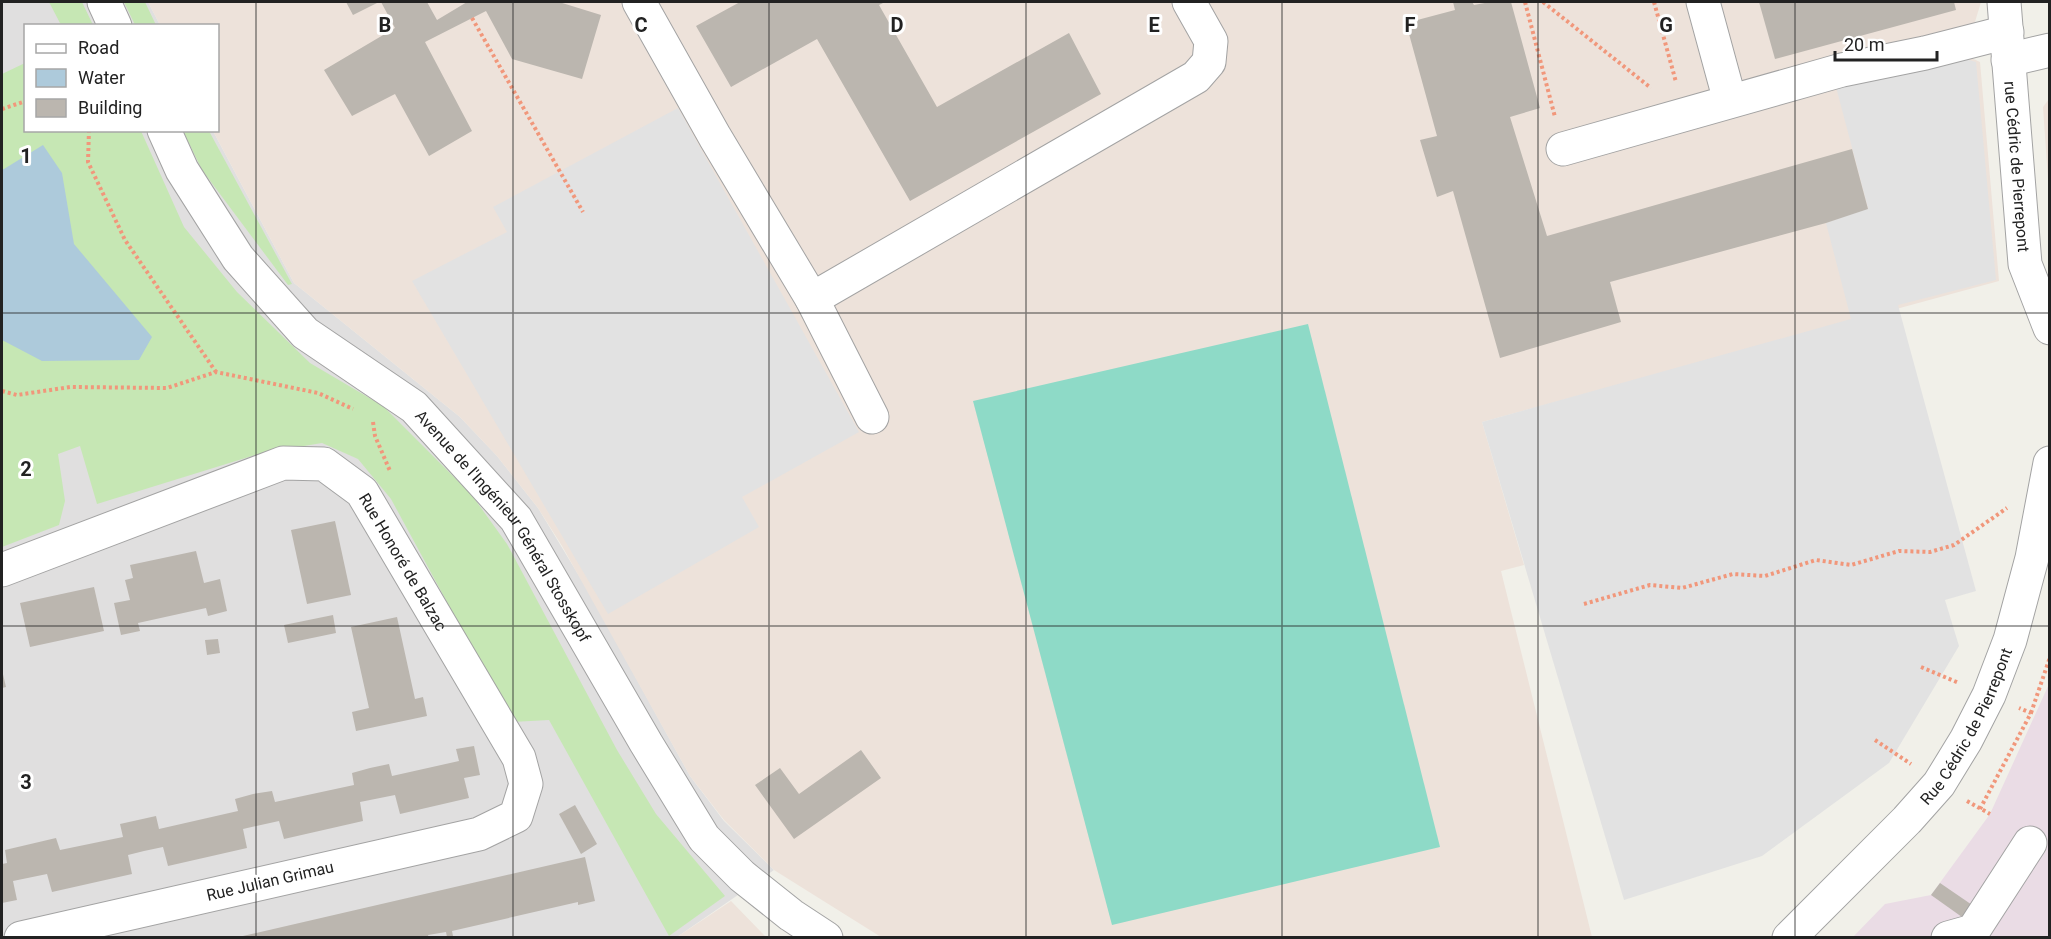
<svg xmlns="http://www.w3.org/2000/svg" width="2051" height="939" viewBox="0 0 2051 939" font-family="Roboto,sans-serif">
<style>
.residential{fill:#e0dfdf}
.industrial{fill:#eadce5}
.military{fill:#ede2da}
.grass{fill:#c6e7b4}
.pitch{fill:#8edac7}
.parking{fill:#e2e2e2}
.water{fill:#adcadb}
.building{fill:#bbb6af}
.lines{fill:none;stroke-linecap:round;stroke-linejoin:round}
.minor-casing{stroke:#a3a3a3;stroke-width:35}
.path{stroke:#f1977b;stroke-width:4;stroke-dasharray:3 3;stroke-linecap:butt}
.minor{stroke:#fff;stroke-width:33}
.grid{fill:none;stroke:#222;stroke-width:1.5;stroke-opacity:0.55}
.labels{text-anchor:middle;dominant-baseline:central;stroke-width:6;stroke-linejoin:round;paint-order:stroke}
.street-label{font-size:16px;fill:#222;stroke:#fff}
.grid-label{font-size:20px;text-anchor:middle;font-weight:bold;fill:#222;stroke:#fff;stroke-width:6;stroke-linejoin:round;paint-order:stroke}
</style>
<rect width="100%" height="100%" fill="#f1f0e9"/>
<!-- residential -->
<path class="residential" d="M2 2H148L160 25 26 26V130L213 131 294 283 460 417 497 456 538 508 587 589 690 776 724 821 774 870 677 937 2 938Z"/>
<!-- industrial -->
<path class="industrial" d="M2049 684V937L1852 938 1885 904 1931 895 1990 814Z"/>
<!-- military -->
<g class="military">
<path d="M148 2H1981L1965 55 1980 62 1999 281 1482 422 1524 565 1501 571 1592 937H881L774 870 724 820 690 776 562 546 538 508 497 456 460 417 294 283 213 131 218 130V26L160 25Z"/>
<path d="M2049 99V194L2043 107Z"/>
<path d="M731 901 766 937H677Z"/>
</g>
<!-- grass -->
<g class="grass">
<path d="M49 2H82L93 25H61Z"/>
<path d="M124 2H145L156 25H135Z"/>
<path d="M25 63 26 130 141 131 184 227 237 292 310 363 383 406 471 494 507 544 617 750 656 814 725 896 669 936 549 720 512 722 391 499 358 459 322 443 262 453 97 504 80 446 58 454 65 501 59 525 2 547V74Z"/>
<path d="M183 131H209L292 284 288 285 202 170Z"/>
</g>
<!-- pitch -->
<path class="pitch" d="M1308 324 1440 847 1112 925 973 401Z"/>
<!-- parking -->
<g class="parking">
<path d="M1958 57 1976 62 1996 280 1898 305 1976 591 1945 600 1959 646 1889 763 1762 856 1624 900 1482 422 1851 319 1826 223 1868 208 1836 87Z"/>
<path d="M678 108 859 432 742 497 759 527 608 614 412 281 507 232 493 207Z"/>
</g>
<!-- water -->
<path class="water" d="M43 145 62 173 74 244 152 337 139 360 42 361 2 340V169H4Z"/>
<!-- building -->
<g class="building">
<path d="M346 2H379L353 15Z"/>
<path d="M381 2H427L437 20 467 2H559L601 15 582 79 512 59 486 11 425 42 472 131 429 156 395 94 352 116 324 70 395 28Z"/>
<path d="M740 2H885L879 5 937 107 1069 33 1101 94 910 201 817 39 731 87 696 26Z"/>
<path d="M1453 2H1472L1474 5 1490 2H1511L1540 108 1510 117 1547 236 1852 149 1868 209 1826 223 1610 282 1621 322 1500 358 1453 191 1437 197 1420 140 1437 136 1406 23 1455 10Z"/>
<path d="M1759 2H1954L1956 10 1775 59Z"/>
<path d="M335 521 351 595 307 604 291 530Z"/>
<path d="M196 551 204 583 220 579 227 611 208 616 206 608 138 623 140 631 121 635 114 603 130 600 125 580 133 578 130 565Z"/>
<path d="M94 587 104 631 30 647 20 603Z"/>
<path d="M333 615 336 633 288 643 284 625Z"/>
<path d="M397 617 415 699 423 697 427 716 356 731 352 712 369 708 351 627Z"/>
<path d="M218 639 220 653 207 655 205 640Z"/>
<path d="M2 670 6 687 2 688Z"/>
<path d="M474 746 480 775 464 778 469 798 400 814 395 795 360 802 363 821 284 839 279 821 243 829 247 848 168 866 163 847 144 851 128 855 132 874 52 892 47 874 13 881 17 900 2 903V864L7 863 5 850 56 838 60 850 123 837 120 824 156 816 159 829 238 811 235 799 253 794 272 791 275 802 354 785 352 773 370 768 389 764 392 776 459 761 456 749Z"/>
<path d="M861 750 881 778 794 839 755 785 780 768 799 794Z"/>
<path d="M575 805 597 844 581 854 559 814Z"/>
<path d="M585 857 595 901 578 905V902L452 931 453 936 447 937 446 932 428 935 429 938H234Z"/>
<path d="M1940 883 1978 909 1969 922 1931 895Z"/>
</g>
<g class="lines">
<defs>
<g id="minor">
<path d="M104 2 115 26"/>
<path d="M639 2 715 137 812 299 872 417"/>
<path d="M1703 2 1730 101"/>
<path id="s1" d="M2004 2 2025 264 2050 328"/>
<path d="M2008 60 2050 50"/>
<path id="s2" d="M164 130 182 170 238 258 305 333 414 407 516 519 646 743 704 838 742 876 791 915 826 938"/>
<path d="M1563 149 1842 70 1925 53 2007 32"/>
<path d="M812 299 1196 77 1209 62 1211 41 1189 2"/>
<path id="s3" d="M2 570 283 463 324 464 362 492 519 758 526 784 516 816 479 834 21 938"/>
<path id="s4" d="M1789 938 1907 820 1939 784 1966 740 1989 695 2010 640 2032 558 2050 463"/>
<path d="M1948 938 1973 931 2030 843"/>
</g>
</defs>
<!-- minor casing -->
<use href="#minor" class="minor-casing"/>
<!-- path -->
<g class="path">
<path d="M1525 2 1555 117"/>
<path d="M1543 2 1651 88"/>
<path d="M1654 2 1676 82"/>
<path d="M472 18 583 212"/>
<path d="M2 109 26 101"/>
<path d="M89 130 88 162 125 240 216 372"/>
<path d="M2 391 17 395 70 387 167 388 216 372 318 393 353 409"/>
<path d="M373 422 375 436 390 471"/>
<path d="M1584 604 1650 585 1682 588 1733 574 1765 576 1816 560 1851 565 1899 551 1930 552 1954 545 2007 508"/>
<path d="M1921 667 1959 683"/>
<path d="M2031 713 2050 657"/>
<path d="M1875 740 1911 764"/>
<path d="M1967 801 1990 814"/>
<path d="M1980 809 2031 713 2019 708"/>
</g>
<!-- minor -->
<use href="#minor" class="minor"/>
</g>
<!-- grid -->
<path class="grid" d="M256 2V938M513 2V938M769 2V938M1026 2V938M1282 2V938M1538 2V938M1795 2V938M2 313H2050M2 626H2050"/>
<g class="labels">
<!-- street labels -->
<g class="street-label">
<text stroke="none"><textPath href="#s1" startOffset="165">rue Cédric de Pierrepont</textPath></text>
<text stroke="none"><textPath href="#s2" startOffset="530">Avenue de l'Ingénieur Général Stosskopf</textPath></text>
<text stroke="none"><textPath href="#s3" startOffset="470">Rue Honoré de Balzac</textPath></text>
<text stroke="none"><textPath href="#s4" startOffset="279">Rue Cédric de Pierrepont</textPath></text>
<text transform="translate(270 881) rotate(-13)">Rue Julian Grimau</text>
</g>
</g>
<g class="grid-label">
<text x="385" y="32">B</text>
<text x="641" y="32">C</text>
<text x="897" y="32">D</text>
<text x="1154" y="32">E</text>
<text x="1410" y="32">F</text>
<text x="1666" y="32">G</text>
<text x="26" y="163">1</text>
<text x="26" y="476">2</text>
<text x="26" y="789">3</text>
</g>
<!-- border -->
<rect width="2051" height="939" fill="none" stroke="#222222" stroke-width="6"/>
<!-- legend -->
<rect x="24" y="24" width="195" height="108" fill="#ffffff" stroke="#a7a7a7" stroke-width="1.5"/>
<rect x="36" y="44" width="30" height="9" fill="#ffffff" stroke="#a7a7a7" stroke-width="1.5"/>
<text x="78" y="54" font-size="18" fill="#222222">Road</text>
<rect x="36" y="69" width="30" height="18" fill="#adcadb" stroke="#a7a7a7" stroke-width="1.5"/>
<text x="78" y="84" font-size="18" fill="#222222">Water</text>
<rect x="36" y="99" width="30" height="18" fill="#bbb6af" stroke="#a7a7a7" stroke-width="1.5"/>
<text x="78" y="114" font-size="18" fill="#222222">Building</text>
<!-- scale -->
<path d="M1835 51v9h102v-9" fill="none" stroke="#222222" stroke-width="3"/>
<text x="1844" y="51" font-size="18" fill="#222222" stroke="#ffffff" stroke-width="4.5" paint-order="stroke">20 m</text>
</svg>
